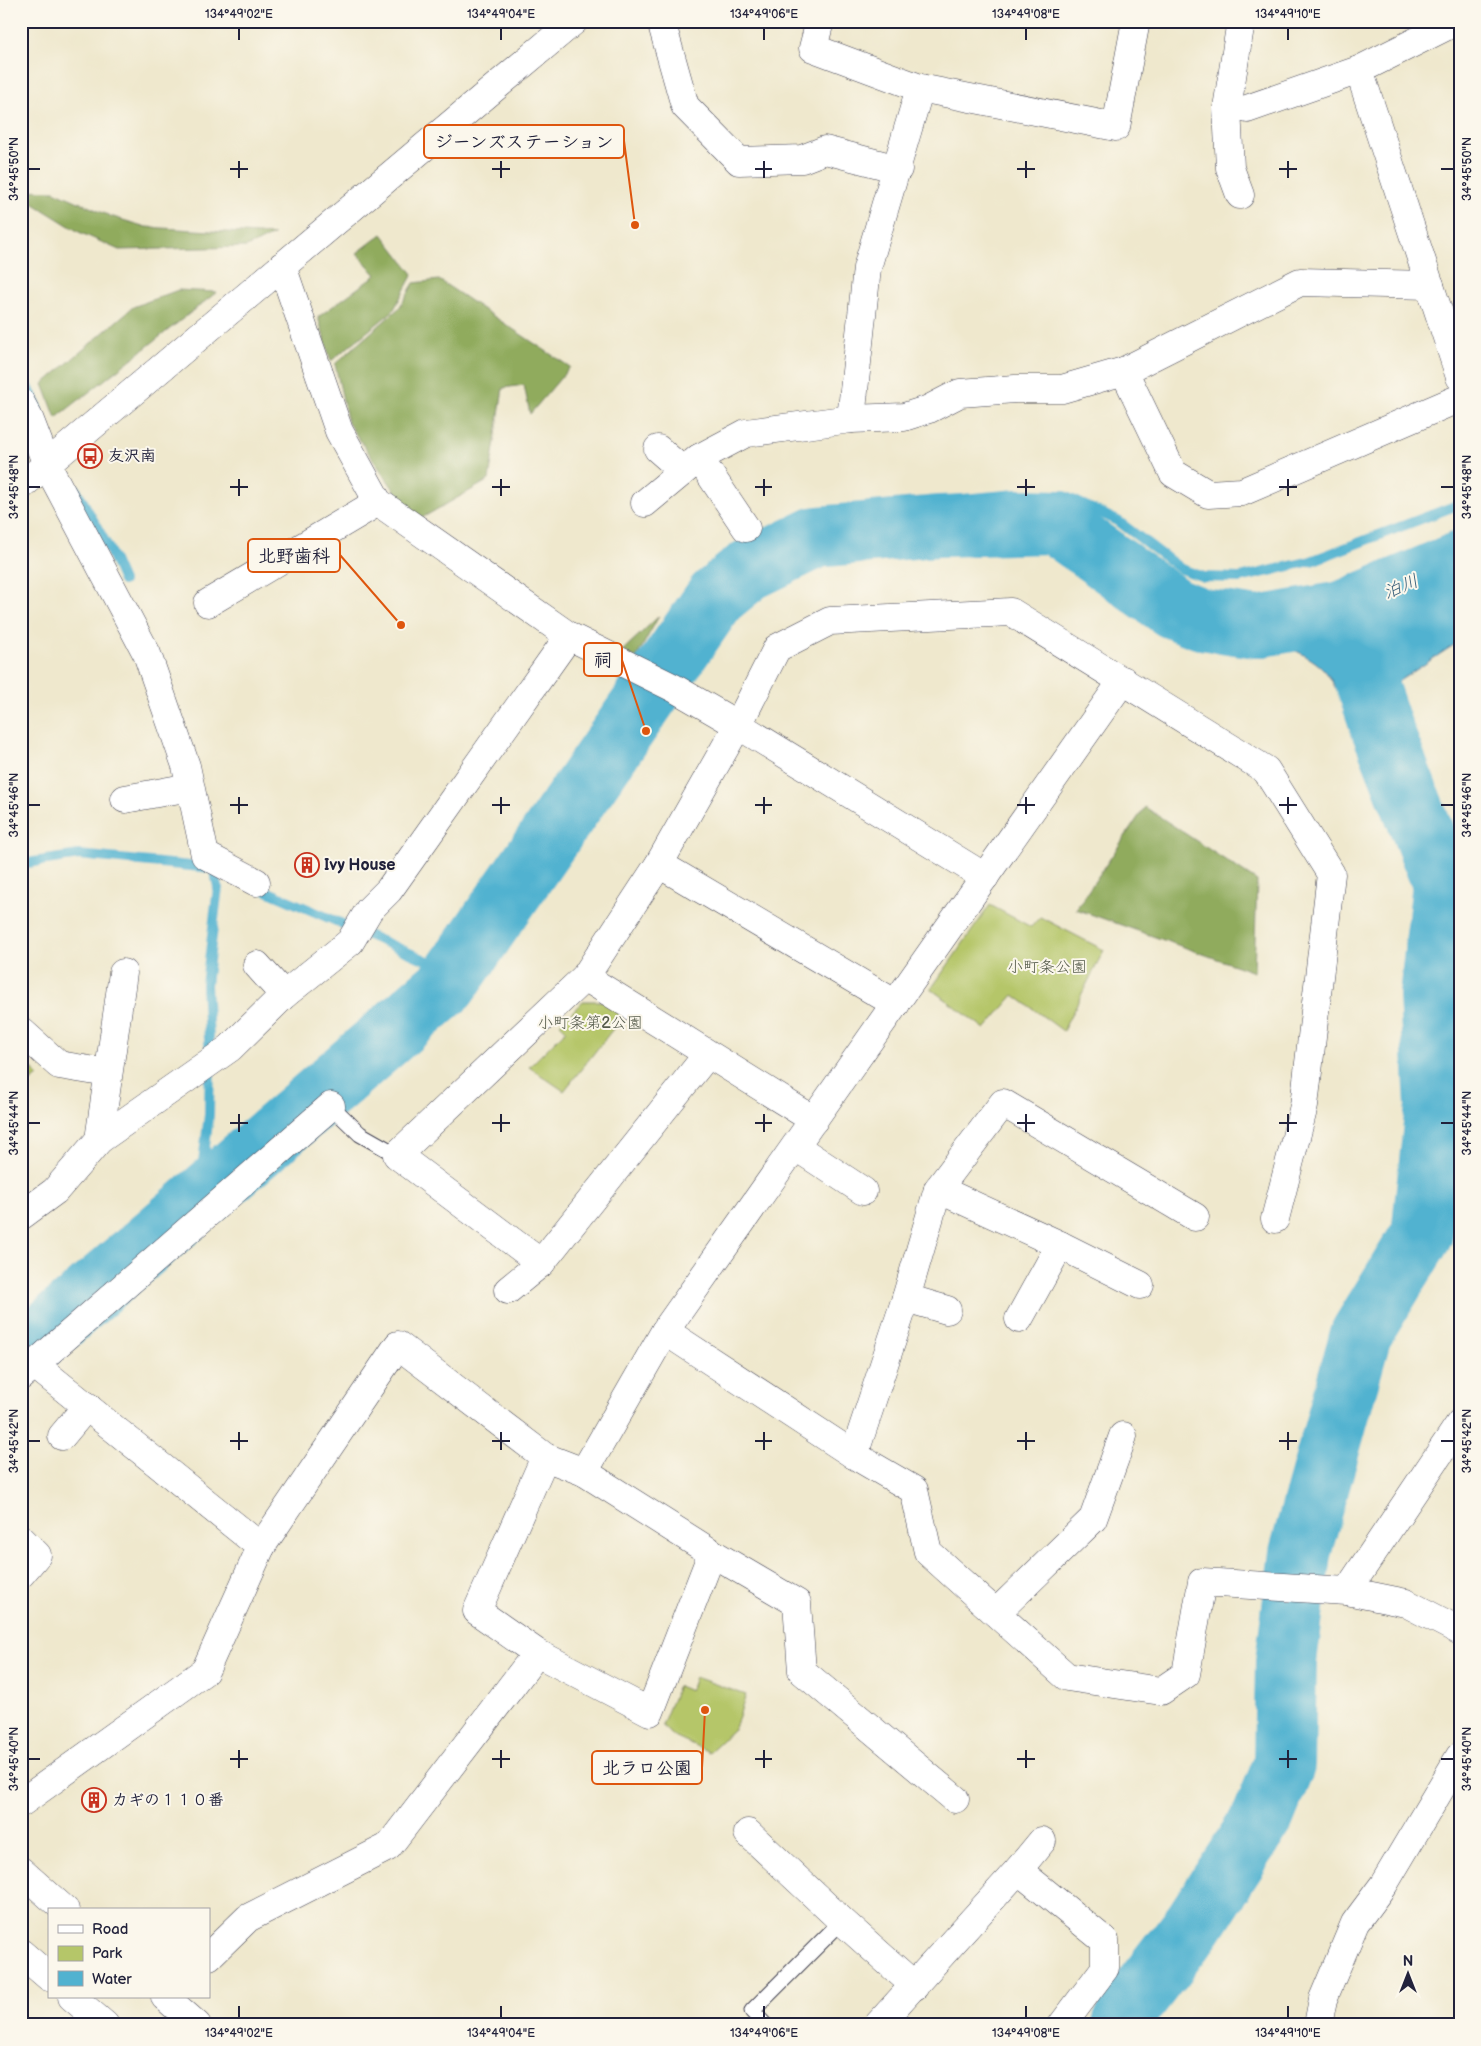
<svg xmlns="http://www.w3.org/2000/svg" width="1481" height="2046" viewBox="0 0 1481 2046" font-family="'Balsamiq Sans','Klee One',sans-serif">
<style>
.green{fill:#b5c669;stroke:#6c7452}
.forest{fill:#90ab5d;stroke:#59664c}
.water{fill:#51b2d0;stroke:#3a6a86}
.lines{fill:none;stroke-linecap:round;stroke-linejoin:round}
.stream{stroke:#51b2d0;stroke-width:10}
.river{stroke:#51b2d0;stroke-width:62}
.lane-casing{stroke:#414051;stroke-width:17}
.street-casing{stroke:#414051;stroke-width:29}
.secondary-casing{stroke:#414051;stroke-width:29}
.highway-casing{stroke:#414051;stroke-width:29}
.lane{stroke:#fff;stroke-width:15}
.street{stroke:#fff;stroke-width:28}
.secondary{stroke:#fff;stroke-width:28}
.highway{stroke:#fff;stroke-width:28}
.ticks{fill:none;stroke:#22223b;stroke-width:2}
.labels{text-anchor:middle;dominant-baseline:central;stroke-width:4;stroke-linejoin:round;paint-order:stroke}
.poi-label{font-size:16px;font-weight:bold;fill:#22223b;stroke:#fbf7ec;text-anchor:start}
.park-label{font-size:16px;fill:#555b4b;stroke:#fbf7ec}
.water-label{font-size:18px;font-style:italic;fill:#355c77;stroke:#fbf7ec}
.leader{fill:none;stroke:#de560e;stroke-width:2}
.callout-dot{fill:#de560e;stroke:#fbf7ec;stroke-width:2}
.callout{fill:#fbf7ec;stroke:#de560e;stroke-width:2}
.callout-label{font-size:18px;text-anchor:middle;font-weight:bold;fill:#22223b}
.neatline{fill:none;stroke:#22223b;stroke-width:2}
.ticks-label{font-size:12px;text-anchor:middle;fill:#22223b}
</style>
<rect width="100%" height="100%" fill="#fbf7ec"/>
<filter id="ink" filterUnits="userSpaceOnUse"><feTurbulence type="fractalNoise" baseFrequency=".02" numOctaves="2"/><feDisplacementMap in="SourceGraphic" scale="10" xChannelSelector="R" yChannelSelector="G"/><feConvolveMatrix kernelMatrix="1 2 1 2 8 2 1 2 1" color-interpolation-filters="sRGB"/></filter>
<filter id="wash" filterUnits="userSpaceOnUse"><feTurbulence type="fractalNoise" baseFrequency=".0096" numOctaves="4" result="noise"/><feDisplacementMap in="SourceGraphic" scale="20" xChannelSelector="R" yChannelSelector="G"/><feGaussianBlur stdDeviation="1.12" result="paint"/><feColorMatrix in="noise" values="0 0 0 0 0 0 0 0 0 0 0 0 0 0 0 0 0 1.4 0 .05"/><feComposite in="paint" operator="in"/></filter>
<g filter="url(#wash)">
<rect width="100%" height="100%" fill="#efe8cd"/>
<!-- green -->
<g class="green">
<path d="M990 905 1031 927 1040 917 1104 950 1063 1031 1014 995 985 1029 931 989Z"/>
<path d="M583 1001H604L624 1015 564 1091 529 1067 566 1030 560 1024Z"/>
<path d="M21 1057 38 1076 21 1089Z"/>
<path d="M695 1677 746 1695 735 1728 709 1752 670 1734 662 1725 678 1686 690 1691Z"/>
</g>
<!-- forest -->
<g class="forest">
<path d="M21 190 54 191 110 216 146 227 274 235 246 247 119 250 79 232 21 196Z"/>
<path d="M382 234 413 274 393 311 331 361 318 317 376 275 357 253Z"/>
<path d="M439 280 570 367 530 414 524 385 503 388 489 480 420 519 399 497 348 423 335 364 399 308 414 283Z"/>
<path d="M178 290 217 292 56 418 43 384 133 307Z"/>
<path d="M659 616 636 658 622 651Z"/>
<path d="M1145 807 1257 881 1254 972 1076 909Z"/>
</g>
<!-- water -->
<path class="water" d="M1460 537V641L1387 689 1390 716 1353 726C1347 713 1334 681 1325 671 1311 654 1274 641 1253 635L1259 609 1317 595 1378 566Z"/>
<g class="lines">
<!-- stream -->
<g class="stream">
<path d="M21 372 38 408"/>
<path d="M76 489 109 549 123 581"/>
<path d="M21 864 79 855 211 868"/>
<path d="M255 886 435 964 492 904 582 771 692 595 744 547 791 522 832 511 1017 494 1062 495 1118 521 1181 569 1204 577 1240 578 1311 561 1460 504"/>
<path d="M205 1195 202 1170 209 1115 210 1056 206 985 218 887 213 863"/>
</g>
<!-- river -->
<g class="river">
<path d="M21 1354 447 985 716 597 749 570 817 537 938 526 1054 523 1173 608 1202 619 1257 627 1342 612 1460 562"/>
<path d="M1123 2025 1131 2006 1194 1924 1262 1819 1284 1765 1286 1662 1300 1553 1361 1334 1422 1234 1436 1106 1430 995 1443 884 1382 729 1351 638"/>
</g>
</g>
</g>
<g filter="url(#ink)">
<g class="lines">
<defs>
<g id="lane">
<path d="M331 1106 360 1134 397 1155"/>
<path d="M765 2025 752 2011 842 1921"/>
</g>
<g id="street">
<path d="M661 21 685 106 739 161 802 159 825 150 898 169"/>
<path d="M820 21 813 48 920 88 1116 127 1136 21"/>
<path d="M1359 70 1460 377"/>
<path d="M1247 109 1359 70 1457 21"/>
<path d="M1240 195 1230 168 1227 108 1241 21"/>
<path d="M282 266 339 431 378 502 569 636 674 688 738 725 985 877"/>
<path d="M1430 285 1300 282 1124 371 1173 473 1208 494 1242 492 1460 398"/>
<path d="M21 403 29 418 47 465 147 654 186 766 205 855 256 882"/>
<path d="M851 419 867 268 920 88"/>
<path d="M658 449 682 470"/>
<path d="M699 458 746 528"/>
<path d="M645 503 699 458 746 433 851 419 904 417 929 409 960 393 1015 389H1062L1124 371"/>
<path d="M208 603 378 502"/>
<path d="M125 799 190 787"/>
<path d="M659 864 896 1004"/>
<path d="M257 965 284 995"/>
<path d="M585 977 814 1120"/>
<path d="M21 1031 59 1065 108 1073"/>
<path d="M707 1055 541 1263 397 1155 585 977 659 864 738 725 777 648 830 621 1011 612 1266 770 1331 874 1304 1106 1275 1219"/>
<path d="M99 1140 123 973"/>
<path d="M796 1147 863 1191"/>
<path d="M938 1189 1060 1245 1140 1285"/>
<path d="M21 1216 55 1191 99 1140 230 1048 284 995 350 942 369 910 389 890 569 636"/>
<path d="M508 1290 541 1263"/>
<path d="M906 1298 947 1310"/>
<path d="M1019 1319 1060 1245"/>
<path d="M665 1331 854 1455 914 1490 928 1552 1067 1677 1161 1691 1186 1674 1202 1582 1347 1591 1406 1603 1460 1631"/>
<path d="M21 1376 331 1106"/>
<path d="M62 1436 87 1406"/>
<path d="M854 1455 906 1298 938 1189 1003 1103 1195 1217"/>
<path d="M584 1472 665 1331 1123 680"/>
<path d="M21 1539 37 1555 21 1574"/>
<path d="M261 1547 398 1345 545 1457 584 1472 712 1553 650 1712 537 1653"/>
<path d="M712 1553 797 1603 802 1671 955 1799"/>
<path d="M1347 1591 1460 1423"/>
<path d="M996 1613 1093 1519 1123 1436"/>
<path d="M21 1803 205 1671 261 1547 35 1365"/>
<path d="M748 1833 842 1921 915 1986"/>
<path d="M1018 1870 1042 1841"/>
<path d="M209 1956 248 1918 388 1847 537 1653 477 1611 545 1457"/>
<path d="M878 2025 1018 1870 1105 1941V1968L1062 2025"/>
<path d="M1318 2025 1323 1999 1355 1923 1384 1884 1460 1756"/>
</g>
<path id="secondary" d="M21 486 574 21"/>
<g id="highway">
<path d="M21 1871 65 1910"/>
<path d="M21 1953 49 1977"/>
<path d="M72 1997 105 2025"/>
<path d="M165 1997 197 2025"/>
</g>
</defs>
<!-- lane casing -->
<use href="#lane" class="lane-casing"/>
<!-- street casing -->
<use href="#street" class="street-casing"/>
<!-- secondary casing -->
<use href="#secondary" class="secondary-casing"/>
<!-- highway casing -->
<use href="#highway" class="highway-casing"/>
<!-- lane -->
<use href="#lane" class="lane"/>
<!-- street -->
<use href="#street" class="street"/>
<!-- secondary -->
<use href="#secondary" class="secondary"/>
<!-- highway -->
<use href="#highway" class="highway"/>
</g>
</g>
<!-- ticks -->
<path class="ticks" d="M239 28V40M501 28V40M764 28V40M1026 28V40M1288 28V40M239 161V178M501 161V178M764 161V178M1026 161V178M1288 161V178M28 169H40M230 169H248M492 169H510M755 169H772M1017 169H1035M1279 169H1297M1441 169H1454M239 479V496M501 479V496M764 479V496M1026 479V496M1288 479V496M28 487H40M230 487H248M492 487H510M755 487H772M1017 487H1035M1279 487H1297M1441 487H1454M239 797V814M501 797V814M764 797V814M1026 797V814M1288 797V814M28 805H40M230 805H248M492 805H510M755 805H772M1017 805H1035M1279 805H1297M1441 805H1454M239 1114V1132M501 1114V1132M764 1114V1132M1026 1114V1132M1288 1114V1132M28 1123H40M230 1123H248M492 1123H510M755 1123H772M1017 1123H1035M1279 1123H1297M1441 1123H1454M239 1432V1450M501 1432V1450M764 1432V1450M1026 1432V1450M1288 1432V1450M28 1441H40M230 1441H248M492 1441H510M755 1441H772M1017 1441H1035M1279 1441H1297M1441 1441H1454M239 1750V1768M501 1750V1768M764 1750V1768M1026 1750V1768M1288 1750V1768M28 1759H40M230 1759H248M492 1759H510M755 1759H772M1017 1759H1035M1279 1759H1297M1441 1759H1454M239 2006V2018M501 2006V2018M764 2006V2018M1026 2006V2018M1288 2006V2018"/>
<!-- icons -->
<defs>
<symbol id="bus-ring" viewBox="-11 -11 22 22"><circle r="9.5" fill="#fbf7ec" stroke="#c8321e" stroke-width="1.5"/><path d="M-5-6H5V4H4V6H2V4H-2V6H-4V4H-5ZM-3.5-4V0h7V-4ZM-3.5 1.2v1.5H-2V1.2ZM2 1.2v1.5H3.5V1.2Z" fill="#c8321e"/></symbol>
<symbol id="building-ring" viewBox="-11 -11 22 22"><circle r="9.5" fill="#fbf7ec" stroke="#c8321e" stroke-width="1.5"/><path d="M-4-6H4V6H1V3H-1V6H-4ZM-2.5-4.3h1.7v1.8h-1.7ZM.8-4.3h1.7v1.8H.8ZM-2.5-1h1.7V.8h-1.7ZM.8-1h1.7V.8H.8Z" fill="#c8321e"/></symbol>
</defs>
<g fill-rule="evenodd">
<use href="#bus-ring" x="76" y="442" width="28" height="28"/>
<use href="#building-ring" x="293" y="851" width="28" height="28"/>
<use href="#building-ring" x="80" y="1786" width="28" height="28"/>
</g>
<g class="labels">
<!-- poi labels -->
<g class="poi-label">
<text x="108" y="456">友沢南</text>
<text x="324" y="865">Ivy House</text>
<text x="112" y="1800">カギの１１０番</text>
</g>
<!-- park labels -->
<g class="park-label">
<text x="1047" y="967">小町条公園</text>
<text x="590" y="1023">小町条第2公園</text>
</g>
<!-- water labels -->
<g class="water-label">
<text transform="translate(1401 587) rotate(-23)">泊川</text>
</g>
</g>
<!-- callouts -->
<path class="leader" d="M635 225L624 141M401 625L340 555M646 731L622 660M705 1710L702 1768"/>
<g class="callout-dot">
<circle cx="635" cy="225" r="5"/>
<circle cx="401" cy="625" r="5"/>
<circle cx="646" cy="731" r="5"/>
<circle cx="705" cy="1710" r="5"/>
</g>
<g class="callout">
<rect x="424" y="125" width="200" height="33" rx="5"/>
<rect x="248" y="539" width="92" height="33" rx="5"/>
<rect x="584" y="643" width="38" height="33" rx="5"/>
<rect x="592" y="1751" width="110" height="33" rx="5"/>
</g>
<g class="callout-label">
<text x="524" y="148">ジーンズステーション</text>
<text x="294" y="562">北野歯科</text>
<text x="603" y="666">祠</text>
<text x="647" y="1774">北ラロ公園</text>
</g>
<!-- margin -->
<rect width="1481" height="2046" fill="none" stroke="#fbf7ec" stroke-width="55"/>
<!-- legend -->
<rect x="48" y="1908" width="162" height="90" fill="#fbf7ec" stroke="#a4a2a5"/>
<rect x="58" y="1925" width="25" height="8" fill="#ffffff" stroke="#a4a2a5"/>
<text x="92" y="1934" font-size="15" fill="#22223b">Road</text>
<rect x="58" y="1946" width="25" height="15" fill="#b5c669" stroke="#a4a2a5"/>
<text x="92" y="1958" font-size="15" fill="#22223b">Park</text>
<rect x="58" y="1971" width="25" height="15" fill="#51b2d0" stroke="#a4a2a5"/>
<text x="92" y="1984" font-size="15" fill="#22223b">Water</text>
<!-- north arrow -->
<g transform="translate(1408 1974)" stroke="#fbf7ec" stroke-width="4" paint-order="stroke">
<path d="M0-4L9 19L0 12L-9 19Z" fill="#22223b"/>
<text y="-8" font-size="14" font-weight="bold" text-anchor="middle" fill="#22223b">N</text>
</g>
<rect x="28" y="28" width="1426" height="1990" class="neatline"/>
<g class="ticks-label">
<text x="239" y="18">134°49'02"E</text>
<text x="501" y="18">134°49'04"E</text>
<text x="764" y="18">134°49'06"E</text>
<text x="1026" y="18">134°49'08"E</text>
<text x="1288" y="18">134°49'10"E</text>
<text transform="translate(14 169) rotate(-90)" y="4">34°45'50"N</text>
<text transform="translate(1467 169) rotate(-90)" y="4">34°45'50"N</text>
<text transform="translate(14 487) rotate(-90)" y="4">34°45'48"N</text>
<text transform="translate(1467 487) rotate(-90)" y="4">34°45'48"N</text>
<text transform="translate(14 805) rotate(-90)" y="4">34°45'46"N</text>
<text transform="translate(1467 805) rotate(-90)" y="4">34°45'46"N</text>
<text transform="translate(14 1123) rotate(-90)" y="4">34°45'44"N</text>
<text transform="translate(1467 1123) rotate(-90)" y="4">34°45'44"N</text>
<text transform="translate(14 1441) rotate(-90)" y="4">34°45'42"N</text>
<text transform="translate(1467 1441) rotate(-90)" y="4">34°45'42"N</text>
<text transform="translate(14 1759) rotate(-90)" y="4">34°45'40"N</text>
<text transform="translate(1467 1759) rotate(-90)" y="4">34°45'40"N</text>
<text x="239" y="2037">134°49'02"E</text>
<text x="501" y="2037">134°49'04"E</text>
<text x="764" y="2037">134°49'06"E</text>
<text x="1026" y="2037">134°49'08"E</text>
<text x="1288" y="2037">134°49'10"E</text>
</g>
</svg>
